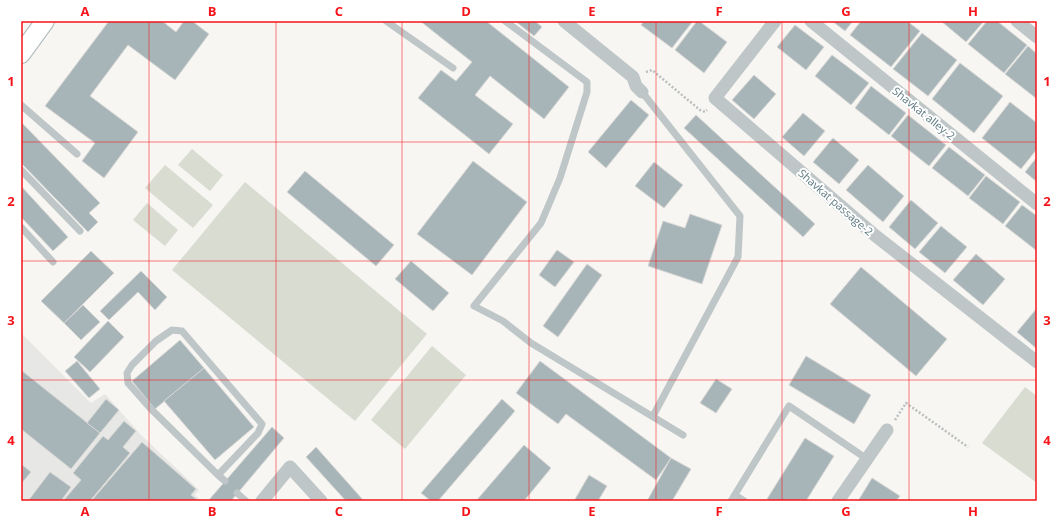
<svg xmlns="http://www.w3.org/2000/svg" width="1058" height="522" viewBox="0 0 1058 522" font-family="'Open Sans',sans-serif">
<style>
.built{fill:#e7e7e6}
.green{fill:#d8dcd1}
.building{fill:#a7b5b8;stroke:#d8d7d5}
.lines{fill:none;stroke-linecap:round;stroke-linejoin:round}
.secondary-casing{stroke:#aeb9bb;stroke-width:20}
.path{stroke:#b9bec0;stroke-width:2.5;stroke-dasharray:2 2;stroke-linecap:butt}
.service{stroke:#bec6c8;stroke-width:7}
.minor{stroke:#bec6c8;stroke-width:13}
.secondary{stroke:#fff;stroke-width:18}
.grid{fill:none;stroke:#f51419;stroke-width:1;stroke-opacity:0.55}
.labels{text-anchor:middle;dominant-baseline:central;stroke-width:4;stroke-linejoin:round;paint-order:stroke}
.street-label{font-size:11px;fill:#5e7a81;stroke:#fff}
.neatline{fill:none;stroke:#f51419;stroke-width:1.5}
.grid-label{font-size:13px;text-anchor:middle;font-weight:bold;fill:#f51419}
</style>
<rect width="100%" height="100%" fill="#f7f6f2"/>
<!-- built -->
<path class="built" d="M21 333 91 403 105 394 141 435 199 490 195 495 202 501H21Z"/>
<!-- green -->
<g class="green">
<path d="M192 149 223 175 210 191 178 165Z"/>
<path d="M165 165 213 205 193 228 145 188Z"/>
<path d="M245 182 427 334 355 421 172 270Z"/>
<path d="M147 203 178 230 165 246 133 220Z"/>
<path d="M432 346 466 375 405 449 371 420Z"/>
<path d="M1025 387 1037 396V483L982 443Z"/>
</g>
<!-- building -->
<g class="building">
<path d="M109 21H162L176 32 184 21H192L209 34 175 80 128 45 90 96 138 132 104 178 82 161 95 143 45 106Z"/>
<path d="M420 21H486L569 87 544 119 490 76 475 95 513 124 489 154 418 98 441 70 456 81 472 62Z"/>
<path d="M515 21H535L542 27 534 36Z"/>
<path d="M644 21H693L672 48 641 25Z"/>
<path d="M697 21H699L727 42 704 73 675 50Z"/>
<path d="M832 21H853L845 31Z"/>
<path d="M861 21H907L920 31 891 67 850 35Z"/>
<path d="M941 21H984L966 42Z"/>
<path d="M987 21H997L1027 45 1004 73 968 44Z"/>
<path d="M795 25 824 47 806 70 777 47Z"/>
<path d="M922 33 957 60 928 96 893 69Z"/>
<path d="M1028 46 1037 54V99L1005 74Z"/>
<path d="M832 55 869 83 851 105 815 76Z"/>
<path d="M960 63 1003 96 974 133 932 99Z"/>
<path d="M754 75 776 94 754 119 732 100Z"/>
<path d="M871 86 906 113 889 135 855 108Z"/>
<path d="M631 100 649 115 606 168 588 152Z"/>
<path d="M1010 102 1037 123V149L1021 169 982 138Z"/>
<path d="M803 113 825 131 804 156 782 137Z"/>
<path d="M696 115 815 224 803 237 684 128Z"/>
<path d="M908 115 946 145 929 166 891 136Z"/>
<path d="M21 122 100 203 89 213 98 222 88 232 21 163Z"/>
<path d="M833 138 859 160 839 184 813 162Z"/>
<path d="M949 147 985 175 968 196 932 168Z"/>
<path d="M1037 157V182L1025 172Z"/>
<path d="M473 161 527 202 472 275 417 234Z"/>
<path d="M654 162 683 185 664 208 635 186Z"/>
<path d="M868 165 904 196 883 222 846 190Z"/>
<path d="M305 171 394 245 376 266 287 192Z"/>
<path d="M986 176 1020 202 1003 224 969 198Z"/>
<path d="M21 186 68 237 53 251 21 217Z"/>
<path d="M911 200 938 223 915 249 889 227Z"/>
<path d="M1022 205 1037 216V251L1005 226Z"/>
<path d="M690 214 722 225 702 284 648 266 663 221 685 228Z"/>
<path d="M941 226 967 247 945 273 919 252Z"/>
<path d="M557 250 574 262 555 287 539 275Z"/>
<path d="M91 251 114 273 64 323 41 301Z"/>
<path d="M976 254 1005 279 983 305 953 280Z"/>
<path d="M411 261 449 293 433 311 395 279Z"/>
<path d="M587 264 602 275 558 337 543 326Z"/>
<path d="M861 267 947 339 916 376 830 304Z"/>
<path d="M141 271 167 297 155 310 138 292 109 320 100 311Z"/>
<path d="M83 305 100 322 81 340 64 323Z"/>
<path d="M1037 308V349L1017 332Z"/>
<path d="M108 321 124 337 90 372 74 357Z"/>
<path d="M180 340 204 368 155 409 132 381Z"/>
<path d="M806 356 871 395 854 424 789 385Z"/>
<path d="M77 361 100 389 89 398 65 371Z"/>
<path d="M540 361 671 458 656 480 566 414 558 424 516 393Z"/>
<path d="M204 368 254 427 215 460 164 401Z"/>
<path d="M21 370 100 433 71 469 21 429Z"/>
<path d="M716 379 732 389 716 413 700 403Z"/>
<path d="M106 399 119 410 100 433 87 423Z"/>
<path d="M502 399 515 411 438 501H431L421 493Z"/>
<path d="M124 421 136 431 123 447 130 453 90 501H63L81 480 73 473 103 436 108 440Z"/>
<path d="M272 427 284 438 231 501H208Z"/>
<path d="M805 438 834 456 806 501H771L767 499Z"/>
<path d="M142 442 196 489 191 495 199 501 92 500Z"/>
<path d="M524 445 551 468 524 501H476Z"/>
<path d="M316 447 364 501H346L306 457Z"/>
<path d="M671 458 691 469 672 501H647Z"/>
<path d="M21 464 31 472 21 484Z"/>
<path d="M50 472 71 487 61 501H28Z"/>
<path d="M589 475 607 486 598 501H574Z"/>
<path d="M872 478 900 496 896 501H858Z"/>
</g>
<g class="lines">
<defs>
<path id="secondary" d="M21 54 45 21"/>
</defs>
<!-- secondary casing -->
<use href="#secondary" class="secondary-casing"/>
<!-- path -->
<g class="path">
<path d="M646 72 652 70 700 110 705 112 707 110"/>
<path d="M895 420 906 403 968 447"/>
</g>
<!-- service -->
<g class="service">
<path d="M386 21 453 68"/>
<path d="M505 21 587 82V92L560 178 541 223 474 306 503 321 531 343 683 435"/>
<path d="M642 92 740 216 738 257 653 416"/>
<path d="M21 105 77 154"/>
<path d="M21 170 80 231"/>
<path d="M21 227 53 262"/>
<path d="M218 475 258 433 262 424 182 331 172 330 156 341 132 365 127 373 128 383 150 408 218 475 225 481"/>
<path d="M237 493 246 501"/>
<path d="M735 495 744 501"/>
<path d="M731 501 789 406 867 459"/>
</g>
<!-- minor -->
<g class="minor">
<path d="M564 21 633 77 636 86 642 92"/>
<path d="M775 21 715 98 872 233 1037 362"/>
<path d="M811 21 1037 204"/>
<path d="M1017 21 1037 37"/>
<path d="M262 501 290 467 321 501"/>
<path d="M838 501 887 430"/>
</g>
<!-- secondary -->
<use href="#secondary" class="secondary"/>
</g>
<!-- grid -->
<path class="grid" d="M149 21V501M276 21V501M402 21V501M529 21V501M656 21V501M782 21V501M909 21V501M21 142H1037M21 261H1037M21 380H1037"/>
<g class="labels">
<!-- street labels -->
<g class="street-label">
<text transform="translate(924 113) rotate(39)">Shavkat alley-2</text>
<text transform="translate(836 202) rotate(41)">Shavkat passage-2</text>
</g>
</g>
<!-- border -->
<rect width="1058" height="522" fill="none" stroke="#ffffff" stroke-width="44"/>
<rect x="22" y="22" width="1014" height="478" class="neatline"/>
<g class="grid-label">
<text x="85" y="16">A</text>
<text x="212" y="16">B</text>
<text x="339" y="16">C</text>
<text x="466" y="16">D</text>
<text x="592" y="16">E</text>
<text x="719" y="16">F</text>
<text x="846" y="16">G</text>
<text x="973" y="16">H</text>
<text x="11" y="86">1</text>
<text x="1047" y="86">1</text>
<text x="11" y="206">2</text>
<text x="1047" y="206">2</text>
<text x="11" y="325">3</text>
<text x="1047" y="325">3</text>
<text x="11" y="445">4</text>
<text x="1047" y="445">4</text>
<text x="85" y="516">A</text>
<text x="212" y="516">B</text>
<text x="339" y="516">C</text>
<text x="466" y="516">D</text>
<text x="592" y="516">E</text>
<text x="719" y="516">F</text>
<text x="846" y="516">G</text>
<text x="973" y="516">H</text>
</g>
</svg>
